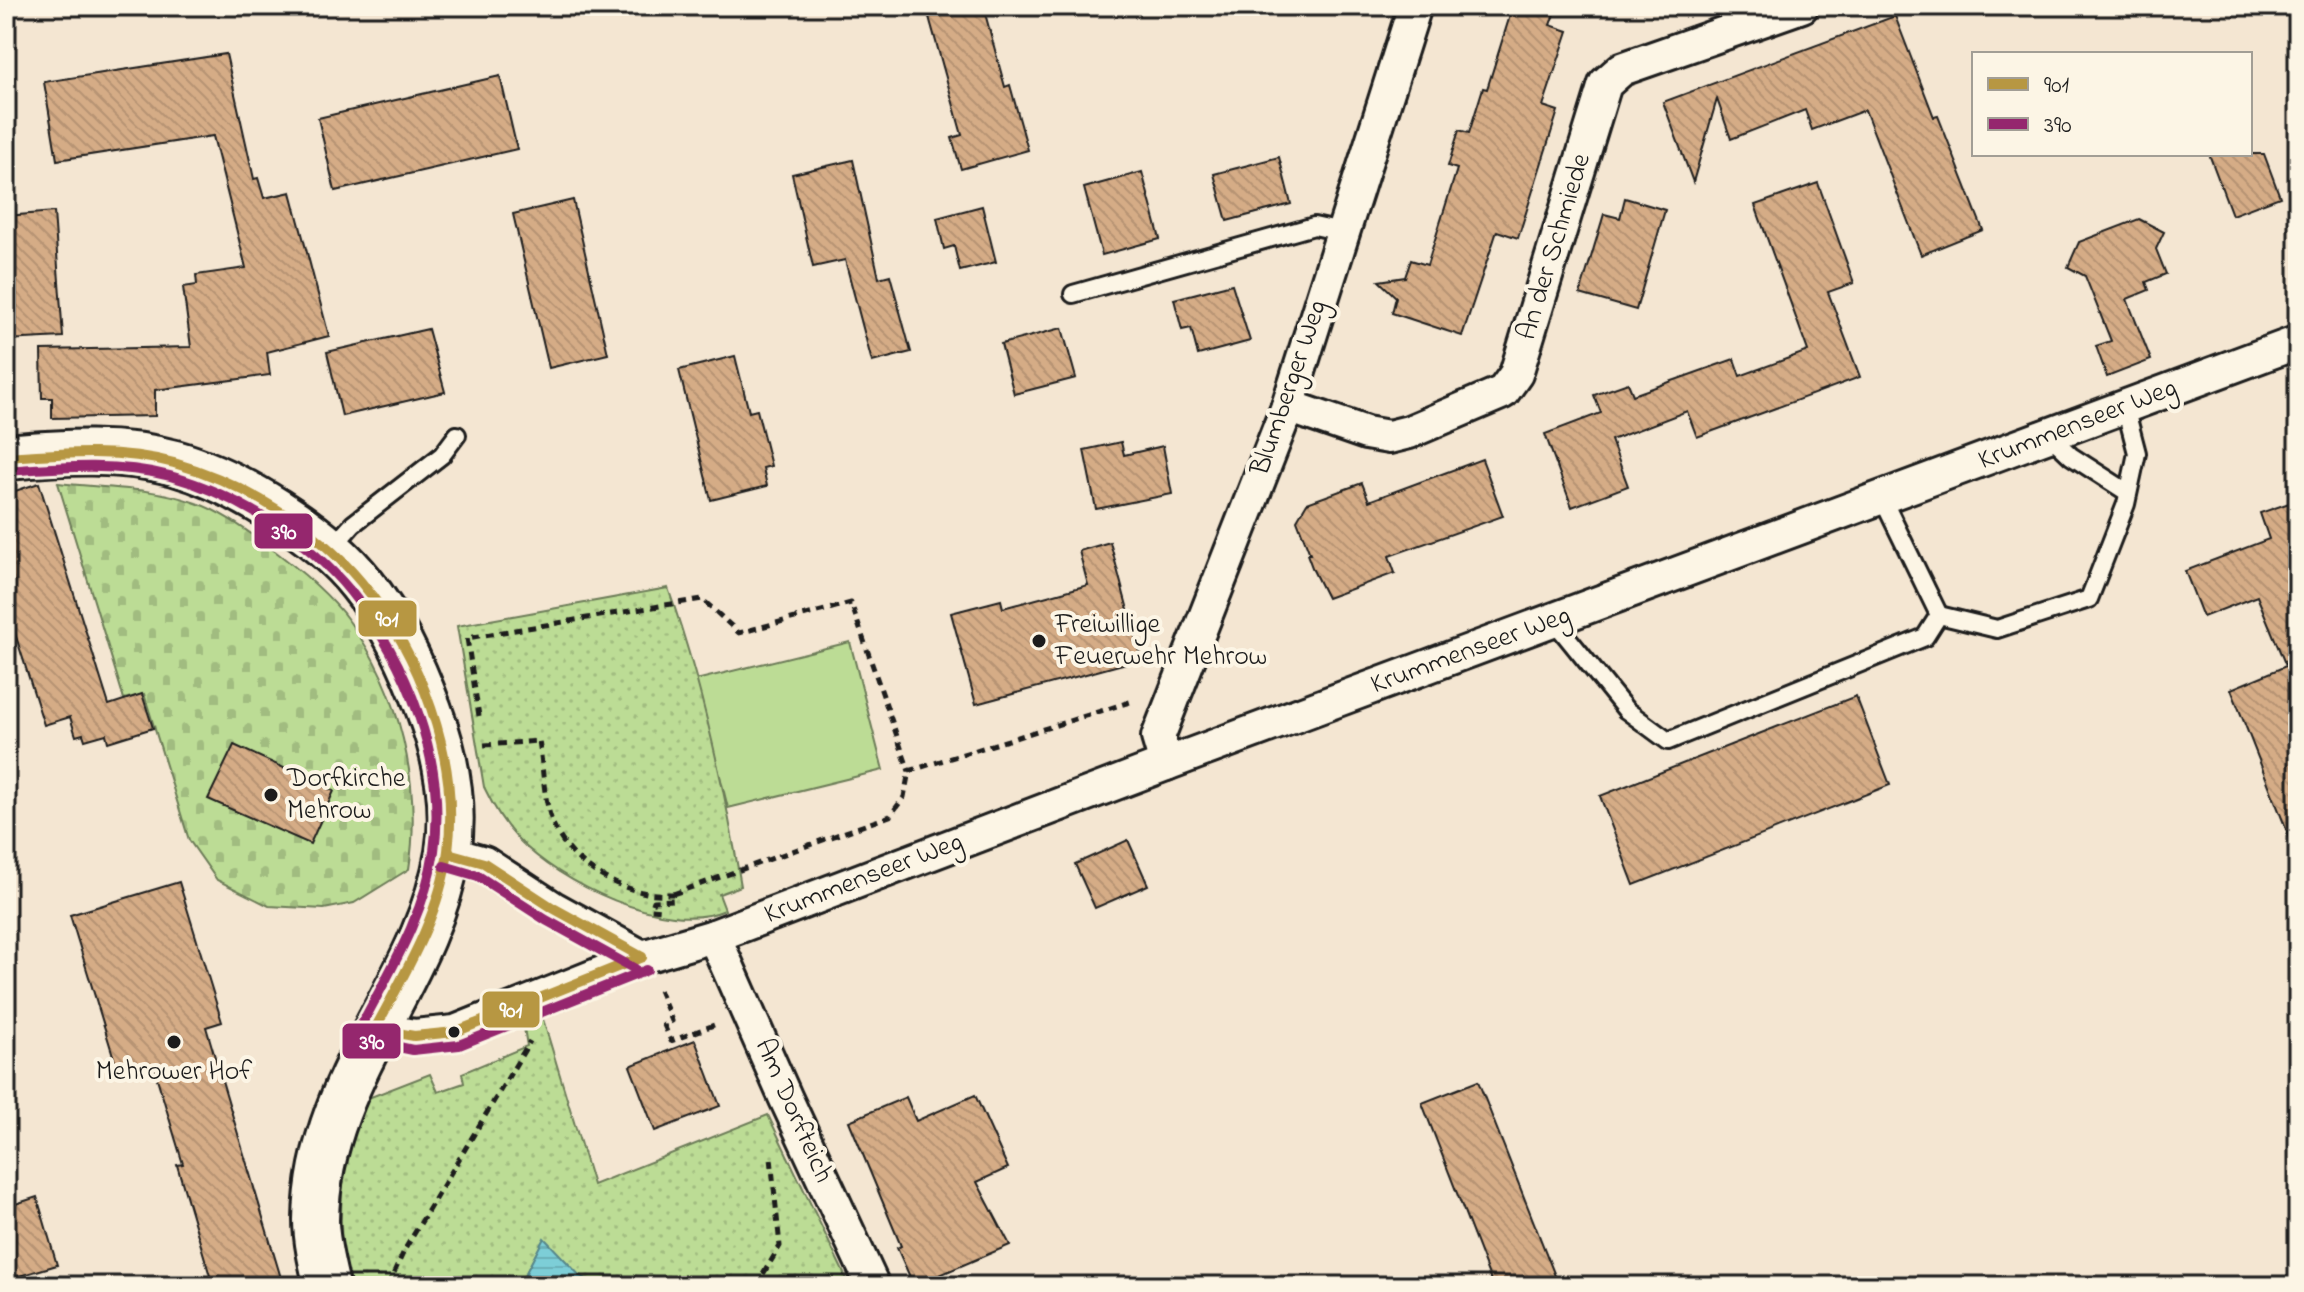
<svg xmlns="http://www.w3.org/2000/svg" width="2304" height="1292" viewBox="0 0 2304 1292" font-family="'Indie Flower',sans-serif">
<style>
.green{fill:#bcdc95;stroke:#6c7c58;stroke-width:2}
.cemetery{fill:url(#cemetery-stones);stroke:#6c7c58;stroke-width:2}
.park{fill:url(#park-dots);stroke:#6c7c58;stroke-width:2}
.water{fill:url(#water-rules);stroke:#56878c;stroke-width:2}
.building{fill:url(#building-back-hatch);stroke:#1c1c1c;stroke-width:2}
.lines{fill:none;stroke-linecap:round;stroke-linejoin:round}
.lane-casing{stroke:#1c1c1c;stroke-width:22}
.street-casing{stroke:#1c1c1c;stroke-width:38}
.secondary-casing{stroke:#1c1c1c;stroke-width:50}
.path{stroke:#1c1c1c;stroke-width:5;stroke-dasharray:8 6;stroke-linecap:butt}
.lane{stroke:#fcf5e5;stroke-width:16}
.street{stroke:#fcf5e5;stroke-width:32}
.secondary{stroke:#fcf5e5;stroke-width:44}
.bus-1-casing{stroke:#fcf5e5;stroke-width:16}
.bus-2-casing{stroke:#fcf5e5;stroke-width:16}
.bus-1{stroke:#b79742;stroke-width:10}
.bus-2{stroke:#95276e;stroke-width:10}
.poi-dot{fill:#1c1c1c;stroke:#fcf5e5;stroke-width:3}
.labels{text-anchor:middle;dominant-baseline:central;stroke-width:8;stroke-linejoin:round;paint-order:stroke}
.street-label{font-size:28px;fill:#1c1c1c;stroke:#fcf5e5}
.poi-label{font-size:28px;fill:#1c1c1c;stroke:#fcf5e5;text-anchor:start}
.line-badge{stroke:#fcf5e5;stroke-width:3}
.badge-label{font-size:22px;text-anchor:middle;font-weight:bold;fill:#fff}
</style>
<defs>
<pattern id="cemetery-stones" width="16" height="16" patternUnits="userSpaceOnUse" patternTransform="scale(2)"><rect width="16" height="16" fill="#bcdc95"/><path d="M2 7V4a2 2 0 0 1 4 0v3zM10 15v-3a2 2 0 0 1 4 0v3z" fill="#a1bc80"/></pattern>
<pattern id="park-dots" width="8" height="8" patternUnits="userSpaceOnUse" patternTransform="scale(2)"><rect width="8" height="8" fill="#bcdc95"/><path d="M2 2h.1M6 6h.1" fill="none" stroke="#a1bc80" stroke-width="1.8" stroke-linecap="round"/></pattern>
<pattern id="water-rules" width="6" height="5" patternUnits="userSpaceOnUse" patternTransform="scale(2)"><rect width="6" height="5" fill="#7dced7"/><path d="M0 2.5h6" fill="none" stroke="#6bb0b8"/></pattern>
<pattern id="building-back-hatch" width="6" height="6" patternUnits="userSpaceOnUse" patternTransform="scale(2)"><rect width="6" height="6" fill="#d5ac86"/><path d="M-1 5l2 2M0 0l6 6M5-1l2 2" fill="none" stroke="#b69373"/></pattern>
</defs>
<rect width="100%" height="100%" fill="#f4e6d2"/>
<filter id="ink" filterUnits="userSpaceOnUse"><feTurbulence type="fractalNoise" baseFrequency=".0125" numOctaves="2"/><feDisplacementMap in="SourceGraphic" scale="16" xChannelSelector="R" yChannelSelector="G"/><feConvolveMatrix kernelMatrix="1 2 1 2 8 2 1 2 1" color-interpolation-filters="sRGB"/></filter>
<g filter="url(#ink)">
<!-- green -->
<path class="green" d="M850 642 883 770 728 808 696 680Z"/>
<!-- cemetery -->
<path class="cemetery" d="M58 483C103 488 153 487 196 503 220 511 243 528 264 543 290 562 330 594 349 621 400 690 422 784 409 869L354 903 324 909 269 906 217 880 189 840 144 694 124 699Z"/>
<!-- park -->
<g class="park">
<path d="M668 588C702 684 724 785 741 886L719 894 725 910C665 936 559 882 518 839 503 823 493 806 484 787L457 626Z"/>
<path d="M543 1019 593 1185 768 1115 850 1286H600L580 1276 544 1239 519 1286H349C333 1223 342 1160 363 1100L430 1074 438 1092 464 1083 462 1073 527 1046 524 1028Z"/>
</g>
<!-- water -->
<path class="water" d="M544 1238 580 1276 600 1286H519Z"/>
<!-- building -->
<g class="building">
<path d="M926 6H983L1005 87 1010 85 1028 150 961 169 952 138 962 135Z"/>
<path d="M1513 6H1557L1550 25 1568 31 1543 106 1558 111 1518 238 1497 231 1462 336 1392 313 1396 297 1379 281 1405 277 1411 260 1427 265 1457 169 1448 166 1459 130 1469 133 1483 88 1487 89Z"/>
<path d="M1895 16 1934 117 1938 116 1983 230 1921 255 1865 110 1812 130 1805 110 1731 139 1717 99 1693 182 1663 102Z"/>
<path d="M226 54 254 179 258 178 264 198 291 192 329 336 267 352 270 375 155 390V416L52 418V398H42L41 350 191 347 183 287 197 285 196 275 246 268 213 136 57 160 44 82Z"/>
<path d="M500 76 517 149 335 191 318 118Z"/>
<path d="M2209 154H2264L2280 197 2232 215Z"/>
<path d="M1279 157 1291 204 1227 221 1214 174Z"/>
<path d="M853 160 879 278 890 275 911 352 872 362 845 260 813 267 792 174Z"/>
<path d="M1142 172 1160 239 1102 255 1084 188Z"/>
<path d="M1818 183 1854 283 1828 292 1860 377 1697 437 1687 411 1611 440 1628 486 1572 507 1545 434 1601 413 1594 395 1628 383 1633 395 1734 359 1740 376 1808 351 1755 205Z"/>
<path d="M1625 198 1665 210 1636 310 1580 294 1604 214 1620 218Z"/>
<path d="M573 200 608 354 549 368 513 214Z"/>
<path d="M982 206 996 262 960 271 954 246 944 249 937 218Z"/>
<path d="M54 212 63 337 6 340V216Z"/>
<path d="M2139 219 2164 232 2156 249 2166 274 2146 282 2149 290 2127 299 2151 360 2107 377 2096 346 2111 341 2085 276 2068 267 2079 242Z"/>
<path d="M1232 284 1250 341 1198 355 1191 328 1182 330 1174 299Z"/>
<path d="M1062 328 1076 378 1014 394 1001 344Z"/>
<path d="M428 329 445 392 342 416 327 352Z"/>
<path d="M735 356 749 412 757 410 771 466 763 468 767 486 711 500 679 370Z"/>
<path d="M1121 442 1124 455 1163 446 1172 494 1096 509 1084 450Z"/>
<path d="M1482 459 1503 516 1389 556 1395 573 1327 598 1313 570 1307 554H1310L1297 520 1307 503 1362 483 1369 501Z"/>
<path d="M39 483 109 705 142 694 153 728 108 742 106 734 85 740 83 734 76 736 70 717 44 725 6 605V494Z"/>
<path d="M2298 500V853L2296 854 2231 689 2286 666 2257 596 2203 617 2185 571 2269 539 2260 513Z"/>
<path d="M1110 542 1141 659 976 704 951 613 1001 600 1003 608 1088 585 1079 551Z"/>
<path d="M1856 696 1890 785 1634 885 1600 796Z"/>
<path d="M234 745 334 791 310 844 208 799Z"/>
<path d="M1128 840 1148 885 1095 908 1075 864Z"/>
<path d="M179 882 222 1022 206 1027 281 1278 253 1286H213L177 1165 183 1164 153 1065 119 1075 70 915Z"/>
<path d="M695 1040 720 1106 655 1131 630 1066Z"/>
<path d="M1478 1081 1559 1286H1493L1422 1103Z"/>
<path d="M975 1095 1008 1168 977 1182 1010 1245 914 1286 897 1248 901 1246 849 1121 906 1097 916 1121Z"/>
<path d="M37 1197 57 1265 6 1280V1207Z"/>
</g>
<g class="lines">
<defs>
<g id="lane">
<path d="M1073 294 1314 226 1342 232"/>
<path d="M2049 435 2071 456 2127 492"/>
<path d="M330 550 353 524 442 455 457 435"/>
<path d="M1939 615 1997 629 2089 599 2126 504 2137 453 2125 407"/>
<path d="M1554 621 1626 710 1668 741 1925 637 1939 615 1882 498"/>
</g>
<g id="street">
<path d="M1288 406 1366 433 1389 437 1409 432 1503 392 1516 374 1605 84 1622 69 1802 6"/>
<path d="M1166 764 1158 737 1288 406 1415 6"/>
<path d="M448 853 484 863 553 908 642 957"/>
<path d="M714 936 786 1099 873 1286"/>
<path d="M375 1029 414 1036 455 1032 642 957 714 936 1166 764 2298 342"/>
</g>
<path id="secondary" d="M6 457C62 452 120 448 175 463 235 480 322 533 361 583 392 621 412 664 429 710 446 756 456 804 448 853 426 985 318 1078 316 1220 316 1241 322 1265 327 1286"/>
</defs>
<!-- lane casing -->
<use href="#lane" class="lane-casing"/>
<!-- street casing -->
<use href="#street" class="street-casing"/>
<!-- secondary casing -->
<use href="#secondary" class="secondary-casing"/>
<!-- path -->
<g class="path">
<path d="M479 716 467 638 702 599 739 633 851 603 909 771"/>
<path d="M484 745 539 741C543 765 543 792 550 815 562 856 603 883 642 892 652 895 663 894 673 894L674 900 654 901 651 909 664 910"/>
<path d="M673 894 890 816 904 797 909 771 1133 701"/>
<path d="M659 990 672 1021 664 1025 671 1041 714 1025"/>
<path d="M388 1286 405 1249 530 1041"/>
<path d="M756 1286 780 1246 771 1158"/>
</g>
<!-- lane -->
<use href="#lane" class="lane"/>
<!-- street -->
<use href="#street" class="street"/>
<!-- secondary -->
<use href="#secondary" class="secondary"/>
<defs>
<g id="bus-1">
<path d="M6 457C62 453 120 448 174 463 243 482 315 527 361 582 420 653 460 758 448 851 440 915 405 973 375 1029"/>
<path d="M448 853 484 863 553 908 642 957"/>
<path d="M375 1029 414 1036 455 1032 642 957"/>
</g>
<g id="bus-2">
<path d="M7 471C61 467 117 462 170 476 236 494 308 539 351 592 407 662 447 761 434 851 425 914 391 969 362 1024V1033L366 1040 413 1050 459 1045 647 970"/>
<path d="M444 866 478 876 546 920 635 969"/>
</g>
</defs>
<!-- bus-1 casing -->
<use href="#bus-1" class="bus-1-casing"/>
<!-- bus-2 casing -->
<use href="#bus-2" class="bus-2-casing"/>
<!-- bus-1 -->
<use href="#bus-1" class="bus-1"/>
<!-- bus-2 -->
<use href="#bus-2" class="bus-2"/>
</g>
</g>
<!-- markers -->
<g class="poi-dot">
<circle cx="1039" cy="641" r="8"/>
<circle cx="271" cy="795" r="8"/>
<circle cx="454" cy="1032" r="7"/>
<circle cx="174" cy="1042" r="8"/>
</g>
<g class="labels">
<!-- street labels -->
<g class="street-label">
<text transform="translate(1555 247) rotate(-73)">An der Schmiede</text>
<text transform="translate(1290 388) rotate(-71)">Blumberger Weg</text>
<text transform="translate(2078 425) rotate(-21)">Krummenseer Weg</text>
<text transform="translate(1471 651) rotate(-20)">Krummenseer Weg</text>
<text transform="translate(864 879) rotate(-21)">Krummenseer Weg</text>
<text transform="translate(793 1111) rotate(66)">Am Dorfteich</text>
</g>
<!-- poi labels -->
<g class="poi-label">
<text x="1055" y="625">Freiwillige<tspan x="1055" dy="32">Feuerwehr Mehrow</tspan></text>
<text x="287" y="779">Dorfkirche<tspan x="287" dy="32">Mehrow</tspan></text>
<text x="174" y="1072" text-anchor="middle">Mehrower Hof</text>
</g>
</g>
<g class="line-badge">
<rect x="253" y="512" width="61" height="38" rx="8" fill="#95276e"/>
<rect x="357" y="599" width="61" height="39" rx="8" fill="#b79742"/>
<rect x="481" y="990" width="60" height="39" rx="8" fill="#b79742"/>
<rect x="341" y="1022" width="61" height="38" rx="8" fill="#95276e"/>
</g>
<g class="badge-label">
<text x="284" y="539">390</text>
<text x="387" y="626">901</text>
<text x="511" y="1017">901</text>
<text x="372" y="1049">390</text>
</g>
<!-- margin -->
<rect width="2304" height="1292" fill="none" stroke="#fcf5e5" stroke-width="32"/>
<rect x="16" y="16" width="2272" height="1260" fill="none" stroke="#1c1c1c" stroke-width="3" filter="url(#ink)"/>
<!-- legend -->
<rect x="1972" y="52" width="280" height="104" fill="#fcf5e5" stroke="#a29e95" stroke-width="2"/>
<rect x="1988" y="78" width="40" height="12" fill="#b79742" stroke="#a29e95" stroke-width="2"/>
<text x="2044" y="92" font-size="24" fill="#1c1c1c">901</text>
<rect x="1988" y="118" width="40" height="12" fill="#95276e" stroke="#a29e95" stroke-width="2"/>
<text x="2044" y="132" font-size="24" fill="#1c1c1c">390</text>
</svg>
